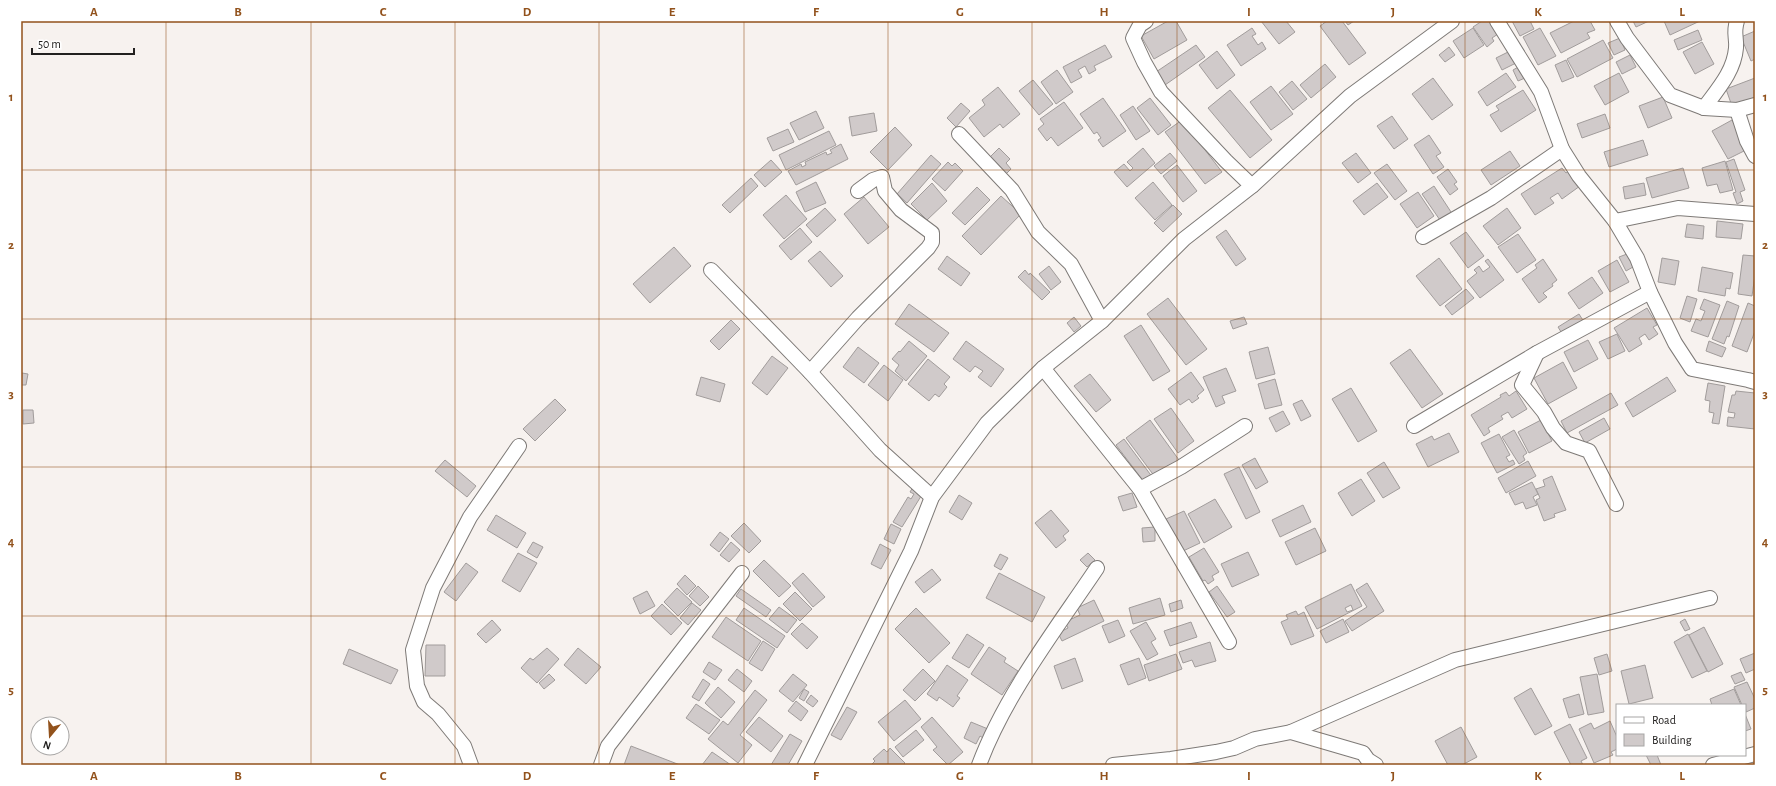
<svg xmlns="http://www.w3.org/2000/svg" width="1776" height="786" viewBox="0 0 1776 786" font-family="'Alegreya Sans',sans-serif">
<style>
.building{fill:#d0caca;stroke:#a19c9b;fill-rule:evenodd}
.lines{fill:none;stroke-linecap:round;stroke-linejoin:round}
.minor-casing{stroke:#7e7a77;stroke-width:16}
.minor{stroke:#fff;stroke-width:14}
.grid{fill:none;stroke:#92521c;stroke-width:1;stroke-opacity:0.55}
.neatline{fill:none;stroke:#92521c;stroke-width:1.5}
.grid-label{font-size:13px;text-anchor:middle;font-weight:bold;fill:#92521c}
</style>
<rect width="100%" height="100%" fill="#f7f2ef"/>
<!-- building -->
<g class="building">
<path d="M1168 21H1176L1187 40 1154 59 1141 36Z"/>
<path d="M1261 21H1286L1295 32 1279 44Z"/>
<path d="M1327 21H1342L1366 53 1349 65 1320 26Z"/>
<path d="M1345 21H1354L1348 25Z"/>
<path d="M1482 21H1494L1501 32 1492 38 1494 41 1487 47 1473 27Z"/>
<path d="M1512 21H1530L1534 29 1520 36Z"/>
<path d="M1574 21H1590L1595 30 1587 33 1590 38 1561 53 1550 33Z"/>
<path d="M1633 21H1649L1636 27Z"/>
<path d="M1664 21H1700L1670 35Z"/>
<path d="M1252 28 1256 34 1252 36 1258 45 1262 42 1266 49 1241 66 1227 45Z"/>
<path d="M1473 28 1484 45 1464 58 1453 41Z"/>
<path d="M1540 28 1556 56 1538 65 1523 37Z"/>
<path d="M1698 30 1702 40 1678 50 1674 40Z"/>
<path d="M1755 31V59L1751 61 1741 37Z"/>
<path d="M1620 38 1625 50 1614 55 1608 43Z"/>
<path d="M1603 40 1613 58 1577 77 1567 59Z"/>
<path d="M1702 42 1714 64 1695 74 1683 52Z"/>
<path d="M1105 45 1112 57 1094 66 1096 70 1089 74 1085 66 1078 70 1082 77 1071 83 1063 67Z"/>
<path d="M1196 45 1205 57 1165 85 1156 72Z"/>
<path d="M1449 47 1455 55 1445 62 1439 55Z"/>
<path d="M1217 51 1235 75 1217 89 1199 65Z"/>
<path d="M1510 51 1516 63 1502 70 1496 58Z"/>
<path d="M1630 55 1636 67 1622 74 1616 62Z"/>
<path d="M1566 60 1574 77 1562 82 1555 65Z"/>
<path d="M1325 64 1336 77 1311 98 1300 85Z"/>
<path d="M1520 66 1525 78 1518 81 1513 70Z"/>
<path d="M1057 70 1073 92 1056 104 1041 82Z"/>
<path d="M1506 73 1516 87 1487 106 1478 92Z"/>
<path d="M1619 73 1629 92 1605 105 1594 86Z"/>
<path d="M1433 78 1453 105 1432 120 1412 94Z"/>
<path d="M1755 78V100L1733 109 1726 89Z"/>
<path d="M1033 80 1053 104 1039 115 1019 91Z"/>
<path d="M1292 81 1307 99 1293 110 1279 92Z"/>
<path d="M1271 86 1293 114 1271 130 1250 102Z"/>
<path d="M998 87 1020 114 1003 128 1000 124 984 137 969 118 985 105 982 100Z"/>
<path d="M1230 90 1272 140 1250 158 1208 108Z"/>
<path d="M1523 90 1536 110 1501 132 1490 115 1499 110 1496 106Z"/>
<path d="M1663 97 1672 118 1648 128 1639 106Z"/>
<path d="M1103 98 1126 131 1103 147 1098 140 1101 138 1097 132 1094 134 1080 114Z"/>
<path d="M1150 98 1171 125 1158 135 1137 108Z"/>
<path d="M1064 102 1083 128 1058 146 1051 137 1047 141 1038 129 1044 124 1040 119Z"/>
<path d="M961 103 970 111 956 127 947 118Z"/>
<path d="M1133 106 1150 131 1136 140 1120 115Z"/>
<path d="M816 111 824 128 799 140 790 123Z"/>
<path d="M874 113 877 131 852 136 849 117Z"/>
<path d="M1605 114 1610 128 1582 138 1577 124Z"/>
<path d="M1392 116 1408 139 1394 149 1377 126Z"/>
<path d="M1182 120 1222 172 1205 184 1165 132Z"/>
<path d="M1732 120 1748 149 1728 159 1712 131Z"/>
<path d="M895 127 912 145 888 170 870 152Z"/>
<path d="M788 129 794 142 773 151 767 138Z"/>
<path d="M829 131 836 145 786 170 779 155Z"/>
<path d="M1429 135 1441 153 1436 156 1444 167 1433 174 1414 145Z"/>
<path d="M1643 140 1648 155 1609 167 1604 152Z"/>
<path d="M841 144 848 159 796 185 788 171 801 164 802 167 806 165 805 162 826 152 827 155 832 153 830 150Z"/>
<path d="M999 148 1010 159 1006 163 1011 169 1006 174 990 157Z"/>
<path d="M1143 148 1155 163 1127 187 1114 172 1124 164 1130 171 1133 168 1127 162Z"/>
<path d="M1510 151 1520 166 1491 185 1481 170Z"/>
<path d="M1170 153 1177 161 1161 174 1154 166Z"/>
<path d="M1356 153 1371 173 1358 183 1342 163Z"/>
<path d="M931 155 941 164 907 203 897 194Z"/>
<path d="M1734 159 1745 190 1740 192 1743 201 1737 204 1733 193 1736 192 1726 162Z"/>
<path d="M771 160 782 172 765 187 754 175Z"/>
<path d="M1725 161 1733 190 1720 193 1717 184 1707 186 1702 168Z"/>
<path d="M948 162 952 166 955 163 963 171 945 191 932 179Z"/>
<path d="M1387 164 1407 191 1395 200 1374 173Z"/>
<path d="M1177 165 1197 191 1183 202 1163 176Z"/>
<path d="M1562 168 1566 173 1570 170 1580 186 1562 199 1558 193 1550 198 1554 203 1535 215 1521 194Z"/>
<path d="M1683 168 1689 188 1652 198 1646 178Z"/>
<path d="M1448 169 1457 182 1454 184 1458 189 1450 195 1437 177Z"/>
<path d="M751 178 758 186 730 213 722 205Z"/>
<path d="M816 182 826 203 805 212 796 192Z"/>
<path d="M1153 182 1172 205 1155 220 1135 198Z"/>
<path d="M932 183 947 201 927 220 911 204Z"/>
<path d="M1377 183 1388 197 1364 215 1353 201Z"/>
<path d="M1644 183 1646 195 1625 199 1623 187Z"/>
<path d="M1434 186 1453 215 1442 223 1422 194Z"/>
<path d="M977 187 990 200 965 225 952 213Z"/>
<path d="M1418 192 1434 216 1417 228 1400 204Z"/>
<path d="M786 195 807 219 784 239 763 215Z"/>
<path d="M1001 196 1021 214 981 255 962 236Z"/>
<path d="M864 197 889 227 868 244 844 214Z"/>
<path d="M1173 205 1182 214 1163 232 1154 223Z"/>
<path d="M825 208 836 220 817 237 806 225Z"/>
<path d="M1507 208 1521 228 1498 245 1483 226Z"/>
<path d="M1717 221 1743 224 1741 239 1716 237Z"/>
<path d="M1687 224 1704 226 1703 239 1685 237Z"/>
<path d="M800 228 812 242 791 260 779 246Z"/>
<path d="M1226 230 1246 259 1236 266 1216 237Z"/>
<path d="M1466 232 1484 256 1468 268 1450 243Z"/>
<path d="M1518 234 1536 260 1517 273 1498 247Z"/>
<path d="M674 247 691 266 650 303 633 284Z"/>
<path d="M820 251 843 276 831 287 808 261Z"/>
<path d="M1627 254 1633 267 1626 271 1619 257Z"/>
<path d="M1743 255 1755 256V275L1752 296 1738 294Z"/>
<path d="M947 256 970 273 961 286 938 269Z"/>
<path d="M1439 258 1462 289 1440 306 1416 276Z"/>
<path d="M1662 258 1679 261 1675 285 1658 282Z"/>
<path d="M1488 259 1504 280 1480 298 1467 281 1477 273 1474 270 1479 266 1483 272 1490 267 1485 261Z"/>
<path d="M1543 259 1557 280 1552 284 1553 286 1543 293 1547 297 1539 303 1522 279 1537 268 1535 265Z"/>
<path d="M1617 260 1629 282 1610 292 1598 271Z"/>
<path d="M1049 266 1061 282 1051 290 1039 274Z"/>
<path d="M1702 267 1733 273 1730 289 1726 288 1725 296 1698 291Z"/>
<path d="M1025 270 1029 275 1030 273 1050 292 1042 300 1018 277Z"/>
<path d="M1592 277 1603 293 1579 309 1568 293Z"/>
<path d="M1466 289 1474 298 1452 315 1445 306Z"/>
<path d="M1687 296 1697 299 1690 322 1680 318Z"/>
<path d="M1168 298 1207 349 1186 365 1147 314Z"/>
<path d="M1704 299 1720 305 1708 337 1691 331 1696 319 1701 321 1705 311 1700 309Z"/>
<path d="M1727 301 1739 306 1729 337 1727 336 1724 344 1712 339Z"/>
<path d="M1748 303 1755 306V331L1747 352 1732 346Z"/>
<path d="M909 304 949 333 934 352 895 324Z"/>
<path d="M1647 308 1657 325 1653 327 1658 334 1649 340 1645 334 1639 338 1642 344 1629 352 1614 328Z"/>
<path d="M1579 314 1584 322 1563 335 1558 327Z"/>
<path d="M1074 317 1081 326 1074 332 1067 323Z"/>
<path d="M1244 317 1247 324 1233 329 1230 321Z"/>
<path d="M731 320 740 329 719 350 710 341Z"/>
<path d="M1141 325 1170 371 1153 381 1124 336Z"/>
<path d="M1617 334 1625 351 1608 359 1599 342Z"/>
<path d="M1588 340 1598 359 1574 372 1564 352Z"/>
<path d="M909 341 927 356 906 381 895 371 899 365 892 359 899 351 900 352Z"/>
<path d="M966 341 1004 369 991 387 978 377 983 371 975 366 970 372 953 359Z"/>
<path d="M1709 341 1726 348 1722 357 1706 351Z"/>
<path d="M858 347 879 363 864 383 843 367Z"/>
<path d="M1268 347 1275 374 1256 379 1249 352Z"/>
<path d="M1410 349 1443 394 1422 408 1390 363Z"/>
<path d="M772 356 788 368 767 395 752 383Z"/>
<path d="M928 359 950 377 944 384 947 387 939 397 935 394 929 401 908 384Z"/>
<path d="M1563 362 1577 388 1548 404 1534 378Z"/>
<path d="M884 365 903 380 888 401 868 385Z"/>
<path d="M1226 368 1236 391 1222 396 1225 403 1216 407 1203 377Z"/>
<path d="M1191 372 1204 390 1197 396 1199 398 1192 403 1189 399 1180 405 1168 389Z"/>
<path d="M22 373 28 374 26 385H21Z"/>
<path d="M1090 374 1111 400 1096 412 1074 386Z"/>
<path d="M701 377 725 384 720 402 696 395Z"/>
<path d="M1667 377 1676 391 1633 417 1625 403Z"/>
<path d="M1275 379 1282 405 1265 409 1258 384Z"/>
<path d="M1708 383 1725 386 1719 424 1712 423 1714 413 1709 412 1710 401 1705 400Z"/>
<path d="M1351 388 1377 431 1358 442 1332 399Z"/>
<path d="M1516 391 1527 409 1512 418 1508 412 1501 416 1503 419 1488 428 1490 432 1484 436 1471 415 1501 397 1500 395 1506 392 1509 396Z"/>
<path d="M1736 391 1755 393V429L1727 426 1728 417 1734 418 1735 413 1728 412 1732 395H1735Z"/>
<path d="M1611 393 1618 405 1567 433 1561 421Z"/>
<path d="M555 399 566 410 535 441 523 429Z"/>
<path d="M1302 400 1311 416 1301 421 1293 404Z"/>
<path d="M1171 408 1194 441 1178 453 1154 419Z"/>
<path d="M23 410H33L34 423 23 424Z"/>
<path d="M1283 411 1290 424 1276 432 1269 418Z"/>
<path d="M1604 418 1610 429 1585 443 1579 432Z"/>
<path d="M1150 420 1179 460 1155 477 1126 438Z"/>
<path d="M1541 420 1552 441 1529 453 1518 432Z"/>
<path d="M1514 430 1527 453 1523 456 1525 460 1519 464 1502 437Z"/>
<path d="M1449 433 1459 452 1428 467 1416 444 1432 436 1434 440Z"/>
<path d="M1499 434 1510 455 1506 457 1509 462 1513 460 1515 464 1497 473 1481 443Z"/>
<path d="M1124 439 1153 478 1145 483 1116 445Z"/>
<path d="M1255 458 1268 482 1256 489 1242 465Z"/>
<path d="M445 460 476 486 467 497 435 471Z"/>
<path d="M1528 461 1536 476 1506 493 1498 478Z"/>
<path d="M1384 462 1400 488 1383 498 1367 473Z"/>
<path d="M1239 467 1260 512 1246 519 1224 474Z"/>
<path d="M1552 476 1566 510 1554 514 1555 517 1544 521 1536 500 1540 498 1536 489 1545 486 1543 480Z"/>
<path d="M1361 479 1375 501 1352 516 1338 493Z"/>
<path d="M1532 482 1538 494 1533 497 1537 505 1526 509 1523 502 1515 505 1509 493Z"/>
<path d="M913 487 923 493 902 527 893 522 908 497 911 499 914 494 910 492Z"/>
<path d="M1132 493 1137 507 1123 511 1118 497Z"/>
<path d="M959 495 972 503 962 520 949 512Z"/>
<path d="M1215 499 1232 527 1204 543 1188 514Z"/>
<path d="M1303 505 1311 522 1280 537 1272 520Z"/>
<path d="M1051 510 1069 531 1063 536 1066 540 1056 548 1035 523Z"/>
<path d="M1184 511 1200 543 1181 552 1166 519Z"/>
<path d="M496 515 526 533 517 548 487 530Z"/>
<path d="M744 523 761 541 749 553 731 536Z"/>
<path d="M891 524 901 529 894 544 884 539Z"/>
<path d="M1155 527V541L1143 542 1142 528Z"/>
<path d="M1315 528 1326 551 1296 565 1285 542Z"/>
<path d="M720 532 729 539 719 552 710 545Z"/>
<path d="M533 542 543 547 537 558 527 552Z"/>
<path d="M731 542 740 550 729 562 720 555Z"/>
<path d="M880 544 891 550 881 569 871 564Z"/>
<path d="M1204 548 1219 572 1212 576 1214 580 1208 584 1205 580 1203 581 1189 557Z"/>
<path d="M1248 552 1259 575 1232 587 1221 564Z"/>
<path d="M518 553 537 563 520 592 502 581Z"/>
<path d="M1088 553 1095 560 1087 567 1080 560Z"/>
<path d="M1000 554 1008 558 1001 570 994 566Z"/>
<path d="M764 560 791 586 779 597 753 571Z"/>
<path d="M466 563 478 572 456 601 444 592Z"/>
<path d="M932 569 941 580 924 593 915 582Z"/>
<path d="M803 573 825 597 813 607 792 583Z"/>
<path d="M999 573 1045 597 1032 622 986 598Z"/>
<path d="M685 575 696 586 687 595 677 584Z"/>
<path d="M1367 583 1384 611 1352 631 1345 621 1367 607 1356 590Z"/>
<path d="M1351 584 1362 606 1317 629 1305 607ZM1351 605 1353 610 1347 612 1345 608Z"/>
<path d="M698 586 709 597 700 606 689 596Z"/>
<path d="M1217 586 1235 612 1227 617 1209 592Z"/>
<path d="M677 588 692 602 678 616 664 602Z"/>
<path d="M741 589 771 610 766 617 736 596Z"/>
<path d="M647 591 655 606 640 614 633 598Z"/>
<path d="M795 592 812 609 800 621 783 604Z"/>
<path d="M1160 598 1165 615 1133 624 1129 608Z"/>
<path d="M1094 600 1104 621 1062 641 1058 633 1068 628 1065 622 1080 615 1077 608Z"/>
<path d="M1181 600 1183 608 1171 612 1169 604Z"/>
<path d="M692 603 701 610 688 625 680 618Z"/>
<path d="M662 604 682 623 671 635 651 616Z"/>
<path d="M779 607 797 620 787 633 769 619Z"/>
<path d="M744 608 785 636 777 648 736 620Z"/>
<path d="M916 608 950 643 929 663 895 629Z"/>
<path d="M1296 611 1298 615 1304 612 1314 636 1291 645 1281 622 1288 619 1286 615Z"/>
<path d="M726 617 761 641 748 661 712 637Z"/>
<path d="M1343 619 1349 632 1326 643 1320 631Z"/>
<path d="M1685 619 1690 629 1685 631 1680 622Z"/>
<path d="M492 620 501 630 486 643 477 634Z"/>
<path d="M1118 620 1125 636 1109 643 1102 626Z"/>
<path d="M1146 622 1156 639 1151 642 1158 654 1147 660 1130 631Z"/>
<path d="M1191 622 1197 637 1170 646 1164 631Z"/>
<path d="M802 623 818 637 807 649 791 634Z"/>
<path d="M1704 627 1723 664 1708 672 1689 635Z"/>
<path d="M967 634 984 645 969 668 952 658Z"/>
<path d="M1688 634 1707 671 1692 678 1674 642Z"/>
<path d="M763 641 775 649 762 671 749 663Z"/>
<path d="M1210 642 1216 661 1195 667 1192 660 1183 663 1179 652Z"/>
<path d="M426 645H445V676H425Z"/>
<path d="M989 647 1006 658 1004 662 1018 671 1002 695 971 674Z"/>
<path d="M547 648 559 659 537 683 521 668 530 658 533 660Z"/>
<path d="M578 648 601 667 586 684 564 665Z"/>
<path d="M349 649 398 670 391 684 343 664Z"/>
<path d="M1755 653V669L1746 673 1740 659Z"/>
<path d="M1176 654 1182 669 1149 681 1144 665Z"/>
<path d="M1607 654 1612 671 1599 675 1594 658Z"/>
<path d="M1075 658 1083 681 1062 689 1054 666Z"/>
<path d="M1139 658 1146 678 1128 685 1120 665Z"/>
<path d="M709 662 722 670 715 680 703 672Z"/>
<path d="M947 665 968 680 957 696 960 698 953 707 939 697 937 701 927 694Z"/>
<path d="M1645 665 1653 698 1629 704 1621 671Z"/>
<path d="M737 669 752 681 744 692 728 680Z"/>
<path d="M923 669 935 681 915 701 903 690Z"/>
<path d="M1741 672 1745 680 1735 684 1731 676Z"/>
<path d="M549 674 555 680 544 689 539 683Z"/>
<path d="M793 674 807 685 793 702 779 691Z"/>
<path d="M1597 674 1604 712 1588 715 1580 677Z"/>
<path d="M703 679 710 684 699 701 692 697Z"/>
<path d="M1747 682 1755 699V708L1746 712 1745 705H1742L1734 687Z"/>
<path d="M718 687 735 702 721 718 705 703Z"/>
<path d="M1531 688 1552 726 1535 735 1514 698Z"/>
<path d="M804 689 809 692 804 701 799 698Z"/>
<path d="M1734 689 1741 705H1712L1710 699Z"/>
<path d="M755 690 767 700 740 735 752 745 738 763 708 739 723 721 728 725Z"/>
<path d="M1579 694 1584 714 1569 718 1563 699Z"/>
<path d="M811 695 818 701 813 707 806 702Z"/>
<path d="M905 700 921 719 894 741 878 722Z"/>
<path d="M796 701 808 711 801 721 788 711Z"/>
<path d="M696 704 720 720 709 734 686 718Z"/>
<path d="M847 707 857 712 841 740 831 735Z"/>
<path d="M1745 714 1751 729 1745 731Z"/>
<path d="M759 717 783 736 771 752 746 732Z"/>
<path d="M932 717 963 752 948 765 933 750 937 747 921 727Z"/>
<path d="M1610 721 1617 737V749L1611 752 1613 755 1594 763 1579 729 1591 723 1594 729Z"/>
<path d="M971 722 988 729 983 738 980 736 976 744 964 738Z"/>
<path d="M1570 724 1587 758 1581 761 1583 765H1571L1554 732Z"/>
<path d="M1461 727 1477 757 1462 765H1448L1435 741Z"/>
<path d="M916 730 924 740 903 757 895 747Z"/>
<path d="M790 734 802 741 788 765H771Z"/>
<path d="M631 746 680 765H624Z"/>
<path d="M890 748 905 763 903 765H871L875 761 873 759 884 749 887 752Z"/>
<path d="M712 752 731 765H702Z"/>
<path d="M1646 755H1657L1661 765H1651Z"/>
</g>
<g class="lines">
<defs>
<g id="minor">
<path d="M1146 21 1140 25 1133 38 1144 62 1161 92 1226 161 1252 186"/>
<path d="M1497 21 1541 92 1562 149 1579 176 1615 221 1637 258 1650 292 1675 343 1692 369 1748 380 1755 382"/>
<path d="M1617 21 1627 38 1670 95 1704 108 1737 110 1755 105"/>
<path d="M1704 108C1717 90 1734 72 1736 48 1737 38 1733 33 1737 21"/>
<path d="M1737 110 1747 141 1755 156"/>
<path d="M959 134 1012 190 1038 232 1071 264 1102 321"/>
<path d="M1615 221 1678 208 1755 214"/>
<path d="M1423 237 1491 198 1562 149"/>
<path d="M711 270 810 372 880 450 932 497"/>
<path d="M1537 353 1522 385 1544 412 1553 428 1566 443 1589 451 1616 504"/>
<path d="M1043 368 1140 489 1229 642"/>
<path d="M810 372 858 318 928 248 932 242V233L901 210 885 191 882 177 873 180 858 191"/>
<path d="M1414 426 1537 353 1650 292"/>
<path d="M1140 489 1181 467 1245 426"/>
<path d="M1291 732 1455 660 1710 598"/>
<path d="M471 765 464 746 438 714 424 702 417 686 413 650 433 588 470 517 519 446"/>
<path d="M601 765 608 746 742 573"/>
<path d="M805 765 911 551 932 497 987 423 1043 368 1102 321 1184 239 1252 186 1350 96 1452 21"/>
<path d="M979 765C1005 695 1056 629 1097 568"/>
<path d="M1113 765 1171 759 1216 752 1234 748 1255 739 1291 732 1363 753 1368 760 1376 765"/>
<path d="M1713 765 1755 754"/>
</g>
</defs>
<!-- minor casing -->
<use href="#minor" class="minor-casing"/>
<!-- minor -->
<use href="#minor" class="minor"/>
</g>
<!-- grid -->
<path class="grid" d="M166 21V765M311 21V765M455 21V765M599 21V765M744 21V765M888 21V765M1032 21V765M1177 21V765M1321 21V765M1465 21V765M1610 21V765M21 170H1755M21 319H1755M21 467H1755M21 616H1755"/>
<!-- border -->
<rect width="1776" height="786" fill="none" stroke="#ffffff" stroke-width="44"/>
<!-- legend -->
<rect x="1616" y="704" width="130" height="52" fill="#ffffff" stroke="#a7a6a5"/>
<rect x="1624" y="717" width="20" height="6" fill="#ffffff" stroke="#a7a6a5"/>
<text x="1652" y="724" font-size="12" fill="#22201f">Road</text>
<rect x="1624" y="734" width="20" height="12" fill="#d0caca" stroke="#a7a6a5"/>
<text x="1652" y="744" font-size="12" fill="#22201f">Building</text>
<!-- north arrow -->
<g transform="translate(50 736) rotate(198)"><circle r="19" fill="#ffffff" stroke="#a7a6a5"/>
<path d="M0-3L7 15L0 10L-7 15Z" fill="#92521c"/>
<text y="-6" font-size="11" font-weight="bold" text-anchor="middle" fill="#22201f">N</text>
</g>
<!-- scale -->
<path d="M32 48v6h102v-6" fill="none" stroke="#22201f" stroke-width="2"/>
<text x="38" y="48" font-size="12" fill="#22201f" stroke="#ffffff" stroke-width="3" paint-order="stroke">50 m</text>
<rect x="22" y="22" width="1732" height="742" class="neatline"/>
<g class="grid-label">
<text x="94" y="16">A</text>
<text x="238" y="16">B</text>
<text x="383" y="16">C</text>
<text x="527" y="16">D</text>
<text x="672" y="16">E</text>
<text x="816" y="16">F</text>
<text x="960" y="16">G</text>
<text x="1104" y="16">H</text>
<text x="1249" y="16">I</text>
<text x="1393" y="16">J</text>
<text x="1538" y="16">K</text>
<text x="1682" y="16">L</text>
<text x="11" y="101">1</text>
<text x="1765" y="101">1</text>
<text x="11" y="249">2</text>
<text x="1765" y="249">2</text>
<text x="11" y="398">3</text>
<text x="1765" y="398">3</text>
<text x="11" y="546">4</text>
<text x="1765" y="546">4</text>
<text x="11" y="694">5</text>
<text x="1765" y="694">5</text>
<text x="94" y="780">A</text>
<text x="238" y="780">B</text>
<text x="383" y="780">C</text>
<text x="527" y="780">D</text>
<text x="672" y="780">E</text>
<text x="816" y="780">F</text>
<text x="960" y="780">G</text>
<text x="1104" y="780">H</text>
<text x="1249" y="780">I</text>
<text x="1393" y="780">J</text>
<text x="1538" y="780">K</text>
<text x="1682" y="780">L</text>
</g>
</svg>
